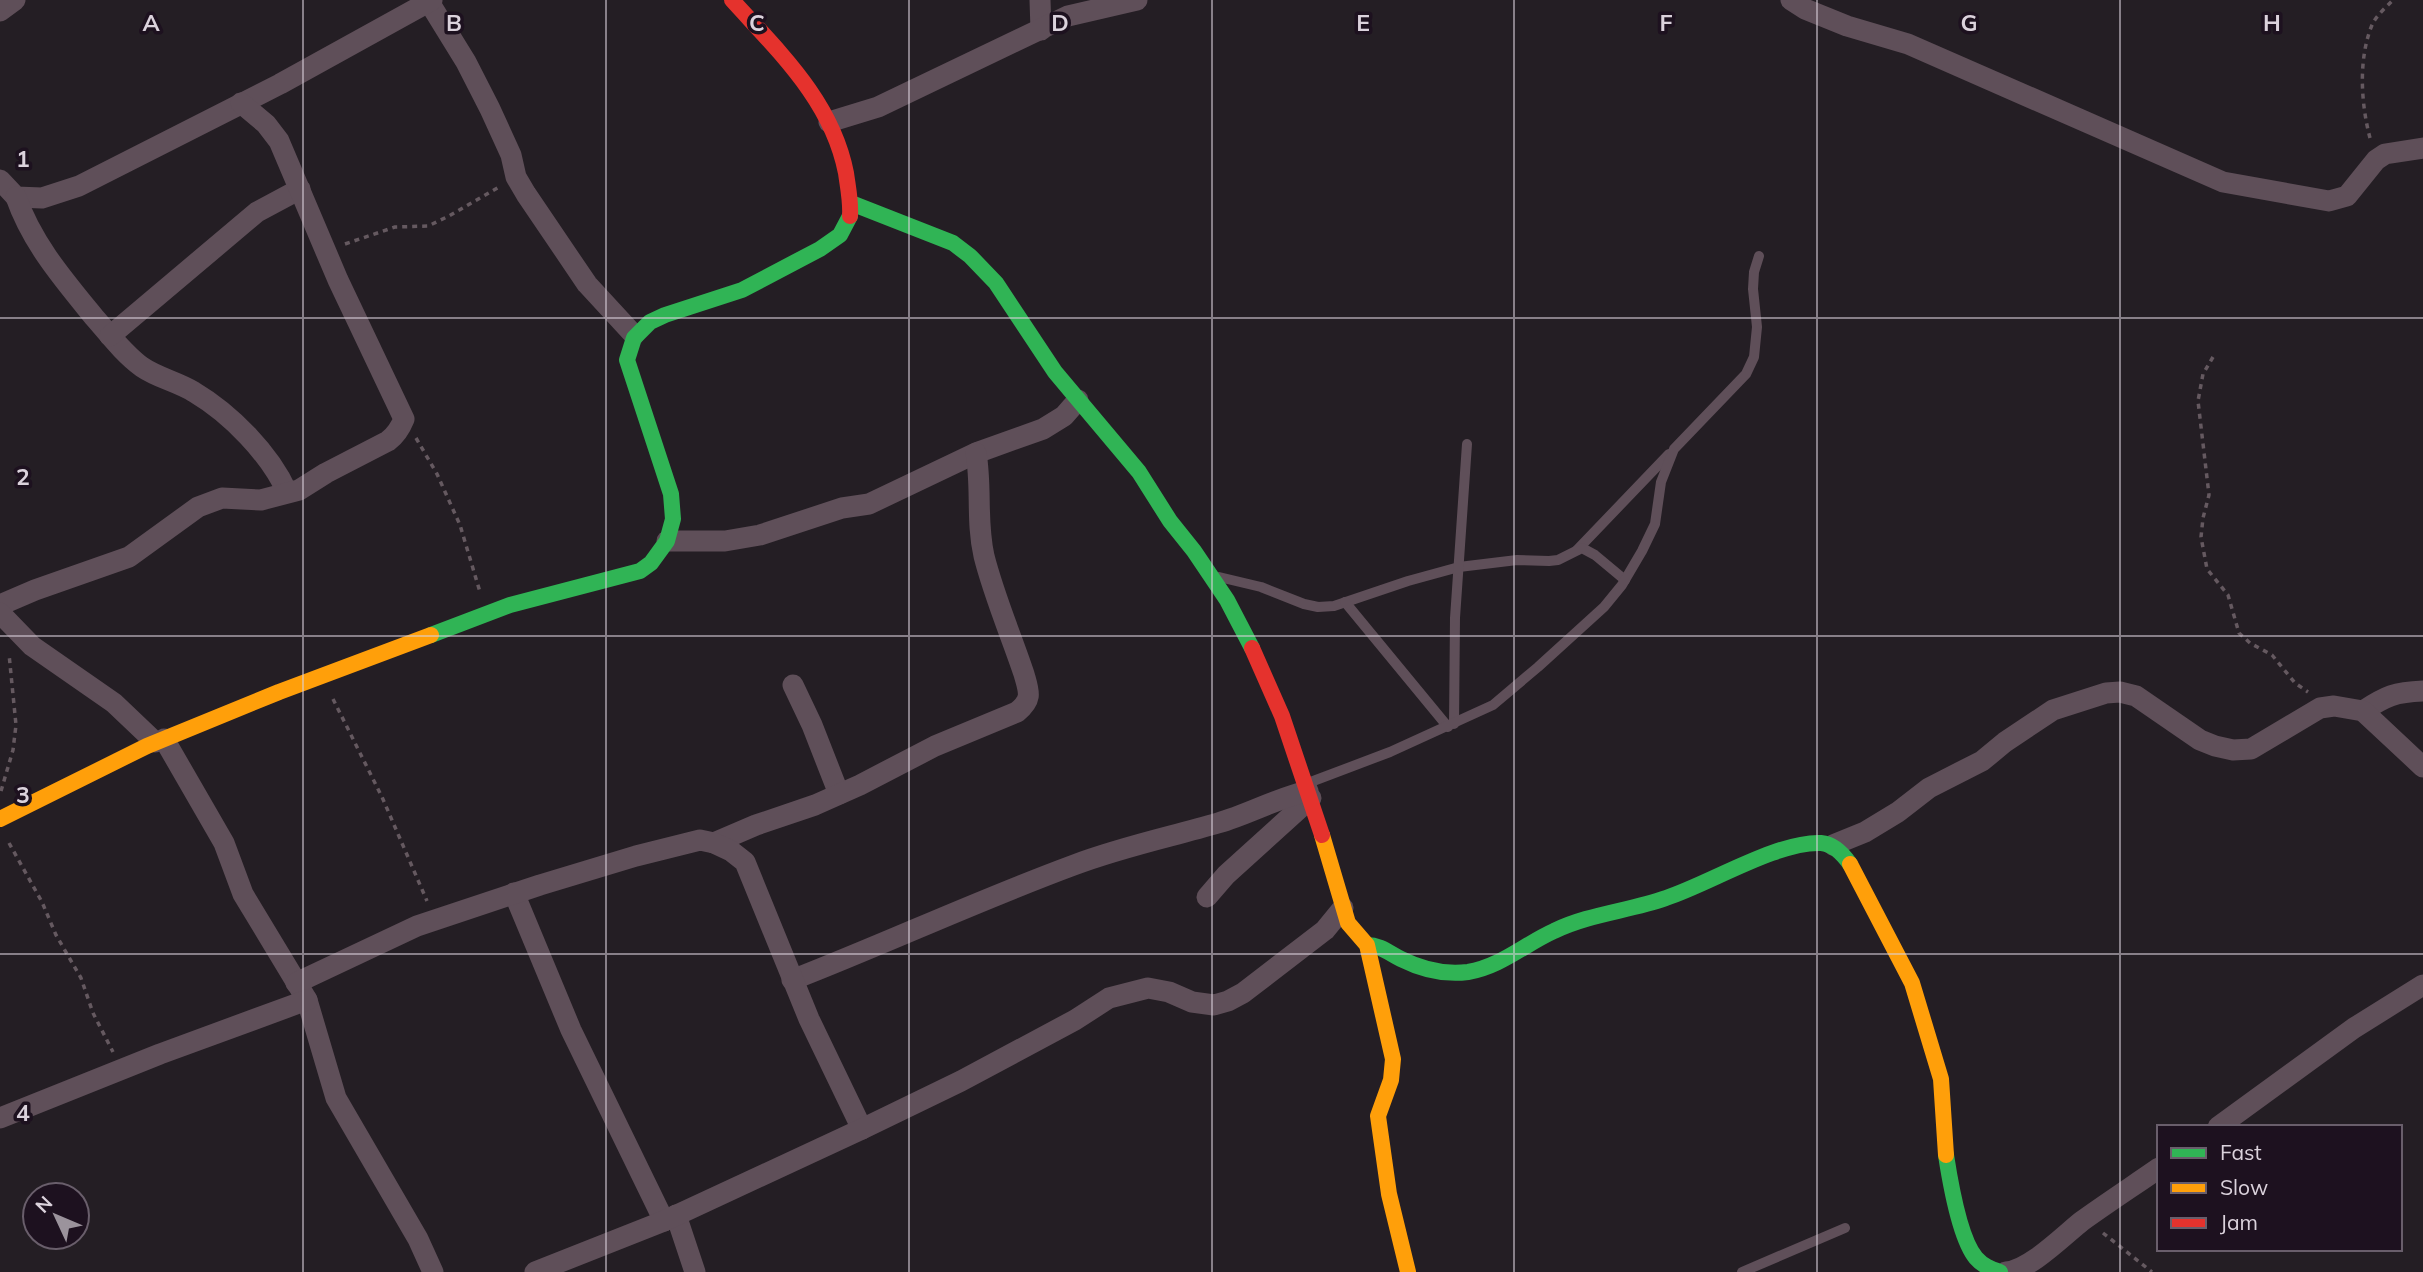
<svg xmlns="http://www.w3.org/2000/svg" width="2423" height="1272" viewBox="0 0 2423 1272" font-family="Mulish,sans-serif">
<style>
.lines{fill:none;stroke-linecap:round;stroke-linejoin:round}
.path{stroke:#655960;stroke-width:3.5;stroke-dasharray:5 5;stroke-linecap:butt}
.lane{stroke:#5f4f59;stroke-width:10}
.street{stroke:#5f4f59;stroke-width:21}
.fast{stroke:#30b455;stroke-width:16}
.slow{stroke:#ff9f0a;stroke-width:16}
.jam{stroke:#e5322d;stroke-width:16}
.grid{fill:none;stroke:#dbd2dc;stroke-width:2;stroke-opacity:0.55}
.grid-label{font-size:23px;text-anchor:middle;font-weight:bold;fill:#dbd2dc;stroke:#1d111f;stroke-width:7;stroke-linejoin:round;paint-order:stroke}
</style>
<rect width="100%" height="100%" fill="#241e24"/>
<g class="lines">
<!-- path -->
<g class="path">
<path d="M2370 138C2361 104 2358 59 2372 25 2376 16 2386 7 2393 0"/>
<path d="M345 244 395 227 428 226 449 216 499 187"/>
<path d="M2213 357 2203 374 2198 401 2209 495 2203 518 2201 537 2207 569 2228 595 2239 633 2250 643 2272 655 2295 683 2308 692"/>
<path d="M416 438 437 474 460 525 480 592"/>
<path d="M333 699 382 797 427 901"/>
<path d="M1 791 13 750 16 725 9 654"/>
<path d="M9 843 42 902 56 935 81 978 93 1013 113 1052"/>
<path d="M2103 1233 2152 1272"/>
</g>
<!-- lane -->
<g class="lane">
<path d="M1577 550 1669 454"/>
<path d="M1219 577 1261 587 1304 604 1318 607 1334 606 1408 581 1459 567 1517 560 1549 561 1558 560 1582 548 1595 555 1625 580"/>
<path d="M1345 602 1448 727"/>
<path d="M1454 724 1455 618 1467 444"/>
<path d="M1308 783 1390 752 1493 705 1538 667 1604 607 1622 585 1642 551 1655 524 1661 482 1674 449 1746 374 1754 357 1757 327 1753 289 1754 272 1759 256"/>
<path d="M1742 1272 1845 1228"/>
</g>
<!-- street -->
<g class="street">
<path d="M1040 0 1041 30"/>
<path d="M1791 0 1805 9 1847 26 1908 44 2223 182 2329 201 2347 196 2376 160 2385 154 2423 148"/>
<path d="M429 2 466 62 490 109 511 155 516 177 526 194 587 284 634 335"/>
<path d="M0 11 15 0"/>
<path d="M829 122 878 107 1068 16 1137 0"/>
<path d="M0 180 16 197 42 198 79 186 280 84 432 0"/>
<path d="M16 197C32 243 63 279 94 317 109 334 123 353 142 367 158 378 178 382 194 392 231 414 270 454 287 492"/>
<path d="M110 336 257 212 300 189"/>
<path d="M667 541H725L760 535 842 508 869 504 976 453 1043 429 1064 416 1078 400"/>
<path d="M0 605 35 590 129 557 198 507 222 498 261 500 299 490 326 473 388 441C396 435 400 429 404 419L338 280 279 141 266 124 241 103"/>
<path d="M0 613 32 646 114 703 155 742"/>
<path d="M793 685 812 725 839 794"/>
<path d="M2363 711C2386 696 2395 692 2423 691"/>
<path d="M164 739 224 843 243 894 307 1000 336 1098 418 1239 433 1272"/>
<path d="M714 843 756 825 815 805 860 785 935 746 1017 712C1033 699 1029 692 1024 674 1011 635 994 596 984 556 976 521 982 488 976 453"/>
<path d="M1833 845 1865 832 1898 812 1929 788 1982 761 2005 742 2053 710 2106 693 2120 692 2136 696 2200 740 2215 746 2233 750 2251 749 2320 708 2334 706 2363 711 2423 767"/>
<path d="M514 893 571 1030 664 1221"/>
<path d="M1207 897 1226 875 1311 798"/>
<path d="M792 980C887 943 979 900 1074 865 1121 847 1170 837 1218 823 1249 814 1277 798 1308 791"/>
<path d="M296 983 417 926 540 885 636 856 700 840 714 843 731 851 745 862 809 1019 862 1129"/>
<path d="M0 1118 160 1054 307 1000"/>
<path d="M2218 1127 2354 1028 2423 985"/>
<path d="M676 1215 695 1272"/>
<path d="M535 1272 664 1221 862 1129 961 1081 1075 1020 1109 998 1148 988 1169 992 1192 1002 1214 1005 1228 1001 1243 993 1325 930 1343 908"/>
<path d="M2006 1272C2030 1270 2063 1236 2082 1221 2107 1203 2133 1186 2159 1168"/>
</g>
<!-- fast -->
<g class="fast">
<path d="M851 203 953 243 970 256 996 283 1055 372 1139 472 1170 521 1194 551 1227 600 1252 648"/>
<path d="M431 635 510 605 640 571 651 563 667 541 673 519 671 494 627 360 634 338 650 322 665 315 742 290 820 249 840 235 850 216"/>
<path d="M1367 945C1380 945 1389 953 1401 959 1421 969 1445 975 1468 972 1500 967 1525 944 1554 931 1589 914 1629 911 1666 898 1709 884 1778 841 1821 843 1834 844 1843 854 1850 864"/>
<path d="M1946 1155C1950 1181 1960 1239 1976 1258 1983 1266 1991 1269 2000 1272"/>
</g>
<!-- slow -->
<g class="slow">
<path d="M0 819 147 746 279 692 431 635"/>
<path d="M1322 835 1348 923 1367 945 1393 1059 1391 1080 1378 1116 1389 1194 1408 1272"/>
<path d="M1850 864 1912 983 1941 1079 1946 1155"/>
</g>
<!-- jam -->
<g class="jam">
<path d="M732 0C779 52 832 101 846 173 848 188 851 201 850 216"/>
<path d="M1252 648 1282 716 1322 835"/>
</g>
</g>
<!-- grid -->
<path class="grid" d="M303 0V1272M606 0V1272M909 0V1272M1212 0V1272M1514 0V1272M1817 0V1272M2120 0V1272M0 318H2423M0 636H2423M0 954H2423"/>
<g class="grid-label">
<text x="151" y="31">A</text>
<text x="454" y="31">B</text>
<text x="757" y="31">C</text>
<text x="1060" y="31">D</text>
<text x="1363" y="31">E</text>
<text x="1666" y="31">F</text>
<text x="1969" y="31">G</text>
<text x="2272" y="31">H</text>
<text x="23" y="167">1</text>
<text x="23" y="485">2</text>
<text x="23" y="803">3</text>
<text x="23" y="1121">4</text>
</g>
<!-- legend -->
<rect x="2157" y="1125" width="245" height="126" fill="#1d111f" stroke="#695e6b" stroke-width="2"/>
<rect x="2171" y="1148" width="35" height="10" fill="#30b455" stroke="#695e6b" stroke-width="2"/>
<text x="2220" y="1160" font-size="21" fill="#dbd2dc">Fast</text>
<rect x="2171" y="1183" width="35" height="10" fill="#ff9f0a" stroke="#695e6b" stroke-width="2"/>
<text x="2220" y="1195" font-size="21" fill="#dbd2dc">Slow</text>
<rect x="2171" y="1218" width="35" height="10" fill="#e5322d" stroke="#695e6b" stroke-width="2"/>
<text x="2220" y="1230" font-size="21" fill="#dbd2dc">Jam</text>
<!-- north arrow -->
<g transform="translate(56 1216) rotate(314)"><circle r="33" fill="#1d111f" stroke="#695e6b" stroke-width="2"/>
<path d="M0-5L12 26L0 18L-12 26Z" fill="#9b939c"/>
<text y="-10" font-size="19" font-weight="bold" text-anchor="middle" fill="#dbd2dc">N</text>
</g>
</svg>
